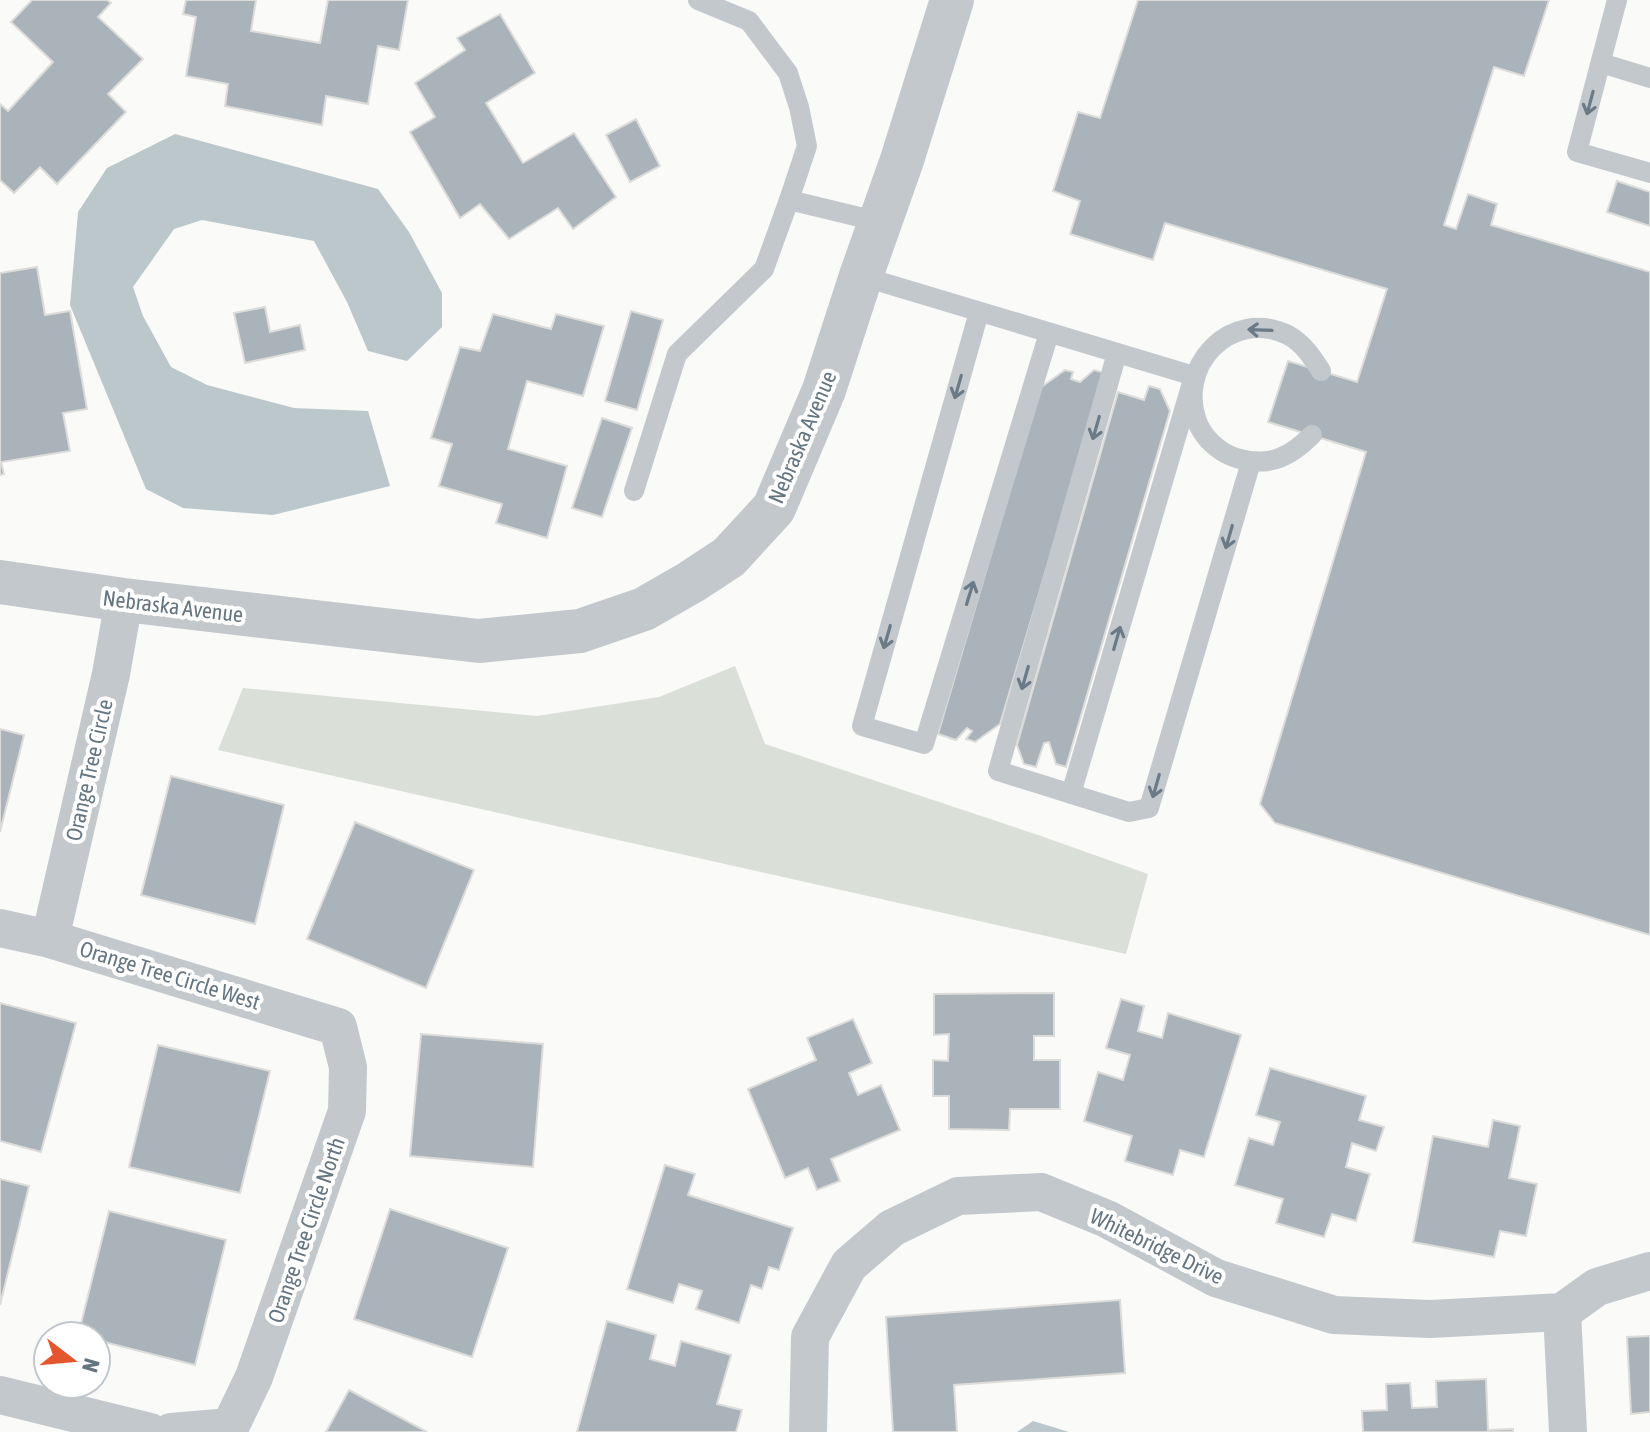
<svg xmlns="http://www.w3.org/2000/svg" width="1650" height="1432" viewBox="0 0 1650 1432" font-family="'Asap Condensed',sans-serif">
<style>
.green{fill:#dadfd7}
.water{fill:#bbc7cb}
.building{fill:#aab3b9;stroke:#dcdcda;stroke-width:2}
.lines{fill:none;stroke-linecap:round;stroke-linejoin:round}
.service{stroke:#c3c8cc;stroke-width:20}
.minor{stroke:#c3c8cc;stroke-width:38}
.tertiary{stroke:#c3c8cc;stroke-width:44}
.oneway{stroke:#6a7a87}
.labels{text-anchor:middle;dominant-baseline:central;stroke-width:8;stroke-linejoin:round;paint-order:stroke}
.street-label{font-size:22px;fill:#657683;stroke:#fff}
</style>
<rect width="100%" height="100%" fill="#fafaf8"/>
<!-- green -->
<path class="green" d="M735 666 765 744 1041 836 1148 874 1126 954 218 750 243 688 537 716 659 697Z"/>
<!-- water -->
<g class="water">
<path d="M175 134 378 189 409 232 442 293V327L407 361 368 351 347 302 314 241 202 220 174 229 133 287 143 316 171 367 207 385 294 408 368 411 390 486 273 515 183 508 146 489 70 305 78 212 107 168Z"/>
<path d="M1033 1421 1069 1432H1017Z"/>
</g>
<!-- building -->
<g class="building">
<path d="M32 0H107L111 3 98 17 143 59 108 94 126 112 57 184 40 167 14 193 0 180V104L8 111 53 62 11 22Z"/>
<path d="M186 0H256L251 31 320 43 328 0H408L399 50 378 46 368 104 326 96 322 125 225 106 228 84 186 76 196 17 183 14Z"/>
<path d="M1138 0H1549L1524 76 1494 67 1444 225 1456 229 1468 194 1497 204 1491 225 1650 272V935L1275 823 1260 804 1366 452 1268 422 1288 361 1357 382 1387 289 1165 223 1153 260 1070 234 1080 201 1053 191 1078 112 1100 118Z"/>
<path d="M500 14 535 73 486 103 523 163 574 133 616 197 573 229 558 208 509 239 480 204 460 218 410 132 435 117 415 83 465 50 457 38Z"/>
<path d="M636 119 660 166 630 182 606 135Z"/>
<path d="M1617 181 1650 192V226L1607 212Z"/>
<path d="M37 267 45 315 70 311 87 409 63 413 70 451 1 462 4 474 0 475V273Z"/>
<path d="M265 307 270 332 300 325 305 350 245 363 234 313Z"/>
<path d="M631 311 663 320 637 410 605 401Z"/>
<path d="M493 314 551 329 556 314 604 326 583 396 527 381 508 449 567 466 547 538 496 523 502 504 439 486 452 444 431 438 460 347 480 351Z"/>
<path d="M1065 370 1073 372 1071 379 1080 382 1094 370 1105 373 1000 724 975 742 966 739 972 731 967 728 956 740 938 734 1040 388Z"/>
<path d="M1149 386 1160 389 1170 411 1066 767 1056 764 1049 742 1044 743 1036 767 1024 764 1017 745 1118 392 1144 400Z"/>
<path d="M602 418 632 428 602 517 572 508Z"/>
<path d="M0 729 24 735 0 832Z"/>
<path d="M171 776 284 805 255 924 141 895Z"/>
<path d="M355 822 474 870 426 988 307 939Z"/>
<path d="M1054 993V1036H1034V1060H1060V1109H1010L1009 1130 949 1129V1096H933V1060L948 1061 949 1034 934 1035V994Z"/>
<path d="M1121 999 1144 1006 1138 1031 1162 1038 1168 1013 1241 1035 1204 1157 1180 1150 1173 1175 1125 1161 1132 1136 1084 1121 1098 1072 1123 1080 1130 1055 1106 1048Z"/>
<path d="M0 1003 76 1023 41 1152 0 1141Z"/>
<path d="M853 1019 872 1063 849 1073 858 1095 881 1085 900 1130 831 1159 840 1181 817 1190 808 1168 785 1178 748 1089 816 1060 807 1038Z"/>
<path d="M421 1034 543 1044 533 1167 410 1156Z"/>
<path d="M158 1045 270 1071 240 1193 129 1167Z"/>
<path d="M1270 1068 1366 1096 1359 1120 1384 1127 1376 1151 1352 1143 1346 1167 1370 1174 1356 1221 1332 1214 1324 1237 1276 1223 1283 1199 1235 1185 1249 1138 1273 1145 1280 1122 1256 1115Z"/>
<path d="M1493 1120 1520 1126 1509 1178 1537 1184 1526 1236 1500 1231 1494 1257 1413 1242 1433 1136 1488 1147Z"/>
<path d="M665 1165 695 1174 688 1195 793 1228 779 1270 769 1267 762 1289 751 1285 739 1323 696 1309 702 1291 679 1284 673 1303 627 1289Z"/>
<path d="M0 1179 29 1186 0 1305Z"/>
<path d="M390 1209 508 1248 472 1357 354 1319Z"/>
<path d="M109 1211 226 1240 195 1365 96 1340V1336H78Z"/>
<path d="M1120 1300 1125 1373 954 1385 957 1432H893L886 1317Z"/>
<path d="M607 1321 656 1335 650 1359 675 1366 681 1341 731 1355 717 1404 742 1410 736 1432H577Z"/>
<path d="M1650 1336V1412L1631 1414 1627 1337Z"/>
<path d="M1486 1379 1488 1430 1513 1429V1432H1363L1362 1411 1387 1410 1386 1384 1410 1383 1412 1408 1437 1407 1436 1381Z"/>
<path d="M349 1390 427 1432H326Z"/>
</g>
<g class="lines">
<!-- service -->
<g class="service">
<path d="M698 0 749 21 788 73 799 107 807 146 789 200 880 222"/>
<path d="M1617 0 1577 152 1650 173"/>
<path d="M1601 63 1650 78"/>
<path d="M861 276 1194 376 1071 794"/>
<path d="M979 312 862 726 924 744 1049 333"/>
<path d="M1117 353 998 771 1129 812 1149 808 1251 462"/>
<path d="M1312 435C1291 456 1271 467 1240 459 1223 455 1207 442 1199 426 1173 367 1231 307 1288 335 1303 343 1312 357 1321 371"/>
<path d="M634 491 677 354 764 269 789 200"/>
</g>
<!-- minor -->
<g class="minor">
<path d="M0 928 50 939 338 1027 348 1067 347 1111 254 1377 230 1427 171 1432"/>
<path d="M50 939 111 674 124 600"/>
<path d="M1562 1312 1568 1432"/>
<path d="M0 1395 150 1432"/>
<path d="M808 1432 810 1337 849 1265 892 1228 958 1196 1041 1192 1107 1219 1216 1278 1334 1315 1430 1319 1562 1312 1597 1287 1650 1271"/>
</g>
<!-- tertiary -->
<path class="tertiary" d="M0 582 124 600 479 641 580 631 644 609 691 582 729 557 774 508 824 390 861 276 902 160 952 0"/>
</g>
<!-- one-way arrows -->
<defs><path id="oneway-shaft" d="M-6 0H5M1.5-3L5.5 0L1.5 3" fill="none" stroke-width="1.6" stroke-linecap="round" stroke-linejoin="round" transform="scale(2)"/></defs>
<g class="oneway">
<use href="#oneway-shaft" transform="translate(1590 103) rotate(105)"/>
<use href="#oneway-shaft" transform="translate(1260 330) rotate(-178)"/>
<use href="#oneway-shaft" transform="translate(958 387) rotate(106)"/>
<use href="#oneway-shaft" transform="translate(1096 428) rotate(106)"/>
<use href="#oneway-shaft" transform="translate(1229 537) rotate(106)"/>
<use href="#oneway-shaft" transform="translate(970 593) rotate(-73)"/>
<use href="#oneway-shaft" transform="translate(887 637) rotate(106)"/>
<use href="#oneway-shaft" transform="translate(1117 638) rotate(-74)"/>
<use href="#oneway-shaft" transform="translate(1025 678) rotate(106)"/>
<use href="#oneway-shaft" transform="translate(1156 786) rotate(106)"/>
</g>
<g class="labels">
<!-- street labels -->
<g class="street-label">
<text transform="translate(802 437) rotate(-67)">Nebraska Avenue</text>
<text transform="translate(173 606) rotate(7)">Nebraska Avenue</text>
<text transform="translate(89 770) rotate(-77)">Orange Tree Circle</text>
<text transform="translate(170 975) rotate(17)">Orange Tree Circle West</text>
<text transform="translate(306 1230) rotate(-71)">Orange Tree Circle North</text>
<text transform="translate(1157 1246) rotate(26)">Whitebridge Drive</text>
</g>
</g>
<!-- north arrow -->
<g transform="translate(72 1360) rotate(106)"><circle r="38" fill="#ffffff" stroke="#c1c8cd" stroke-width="2"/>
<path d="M0-6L14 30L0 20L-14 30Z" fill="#e4572e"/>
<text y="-12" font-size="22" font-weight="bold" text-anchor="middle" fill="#657683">N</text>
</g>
</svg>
